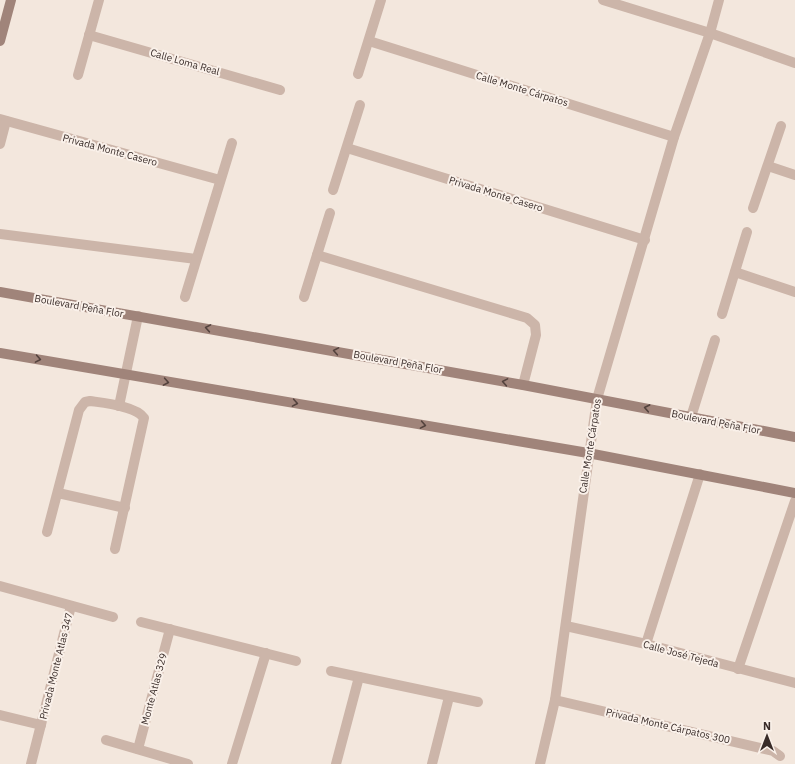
<svg xmlns="http://www.w3.org/2000/svg" width="795" height="764" viewBox="0 0 795 764" font-family="'IBM Plex Sans',sans-serif">
<style>
.lines{fill:none;stroke-linecap:round;stroke-linejoin:round}
.street{stroke:#ccb5a9;stroke-width:10}
.secondary{stroke:#a0847a;stroke-width:10}
.oneway{stroke:#53423d}
.labels{text-anchor:middle;dominant-baseline:central;stroke-width:4;stroke-linejoin:round;paint-order:stroke}
.street-label{font-size:10px;fill:#392c29;stroke:#faf1ea}
</style>
<rect width="100%" height="100%" fill="#f3e7dd"/>
<g class="lines">
<!-- street -->
<g class="street">
<path d="M603 0 710 33 795 63"/>
<path d="M89 35 280 90"/>
<path d="M369 41 674 137"/>
<path d="M358 74 381 0"/>
<path d="M78 75 99 0"/>
<path d="M0 119 220 180"/>
<path d="M0 144 6 121"/>
<path d="M347 148 645 240"/>
<path d="M768 166 795 175"/>
<path d="M333 190 360 105"/>
<path d="M753 208 781 126"/>
<path d="M0 234 196 259"/>
<path d="M317 255 527 318 535 325 536 335 523 385"/>
<path d="M735 272 795 292"/>
<path d="M185 297 232 143"/>
<path d="M304 297 330 213"/>
<path d="M722 314 747 232"/>
<path d="M119 406 138 316"/>
<path d="M691 417 715 340"/>
<path d="M58 493 125 508"/>
<path d="M47 532 79 410 85 402 90 401C104 403 136 406 144 418L115 549"/>
<path d="M0 586 113 617"/>
<path d="M141 622 296 661"/>
<path d="M566 626 646 644 795 683"/>
<path d="M646 644 700 474"/>
<path d="M738 669 795 501"/>
<path d="M331 671 478 702"/>
<path d="M555 700 773 751 780 756"/>
<path d="M0 715 41 725"/>
<path d="M106 740 188 764"/>
<path d="M138 749 170 629"/>
<path d="M31 764 71 606"/>
<path d="M232 764 266 653"/>
<path d="M336 764 359 677"/>
<path d="M432 764 449 697"/>
<path d="M540 764 555 700 597 399 674 137 710 33 719 0"/>
</g>
<!-- secondary -->
<g class="secondary">
<path d="M0 41 11 0"/>
<path d="M0 292 523 385 795 437"/>
<path d="M0 353 588 453 795 493"/>
</g>
</g>
<!-- one-way arrows -->
<defs><path id="oneway-chevron" d="M-2-3.5L2.5 0L-2 3.5" fill="none" stroke-width="1.6" stroke-linecap="round" stroke-linejoin="round"/></defs>
<g class="oneway">
<use href="#oneway-chevron" transform="translate(208 328) rotate(-170)"/>
<use href="#oneway-chevron" transform="translate(336 351) rotate(-170)"/>
<use href="#oneway-chevron" transform="translate(38 359) rotate(10)"/>
<use href="#oneway-chevron" transform="translate(166 382) rotate(10)"/>
<use href="#oneway-chevron" transform="translate(505 382) rotate(-170)"/>
<use href="#oneway-chevron" transform="translate(295 403) rotate(10)"/>
<use href="#oneway-chevron" transform="translate(647 408) rotate(-169)"/>
<use href="#oneway-chevron" transform="translate(423 425) rotate(10)"/>
</g>
<g class="labels">
<!-- street labels -->
<g class="street-label">
<text transform="translate(185 62) rotate(16)">Calle Loma Real</text>
<text transform="translate(522 89) rotate(17)">Calle Monte Cárpatos</text>
<text transform="translate(110 150) rotate(15)">Privada Monte Casero</text>
<text transform="translate(496 194) rotate(17)">Privada Monte Casero</text>
<text transform="translate(79 306) rotate(10)">Boulevard Peña Flor</text>
<text transform="translate(398 362) rotate(10)">Boulevard Peña Flor</text>
<text transform="translate(716 422) rotate(11)">Boulevard Peña Flor</text>
<text transform="translate(590 446) rotate(-81)">Calle Monte Cárpatos</text>
<text transform="translate(681 654) rotate(15)">Calle José Tejeda</text>
<text transform="translate(56 666) rotate(-76)">Privada Monte Atlas 347</text>
<text transform="translate(154 689) rotate(-75)">Monte Atlas 329</text>
<text transform="translate(668 726) rotate(13)">Privada Monte Cárpatos 300</text>
</g>
</g>
<!-- north arrow -->
<g transform="translate(767 736)" stroke="#faf1ea" stroke-width="3" paint-order="stroke">
<path d="M0-3L7 15L0 10L-7 15Z" fill="#392c29"/>
<text y="-6" font-size="11" font-weight="bold" text-anchor="middle" fill="#392c29">N</text>
</g>
</svg>
